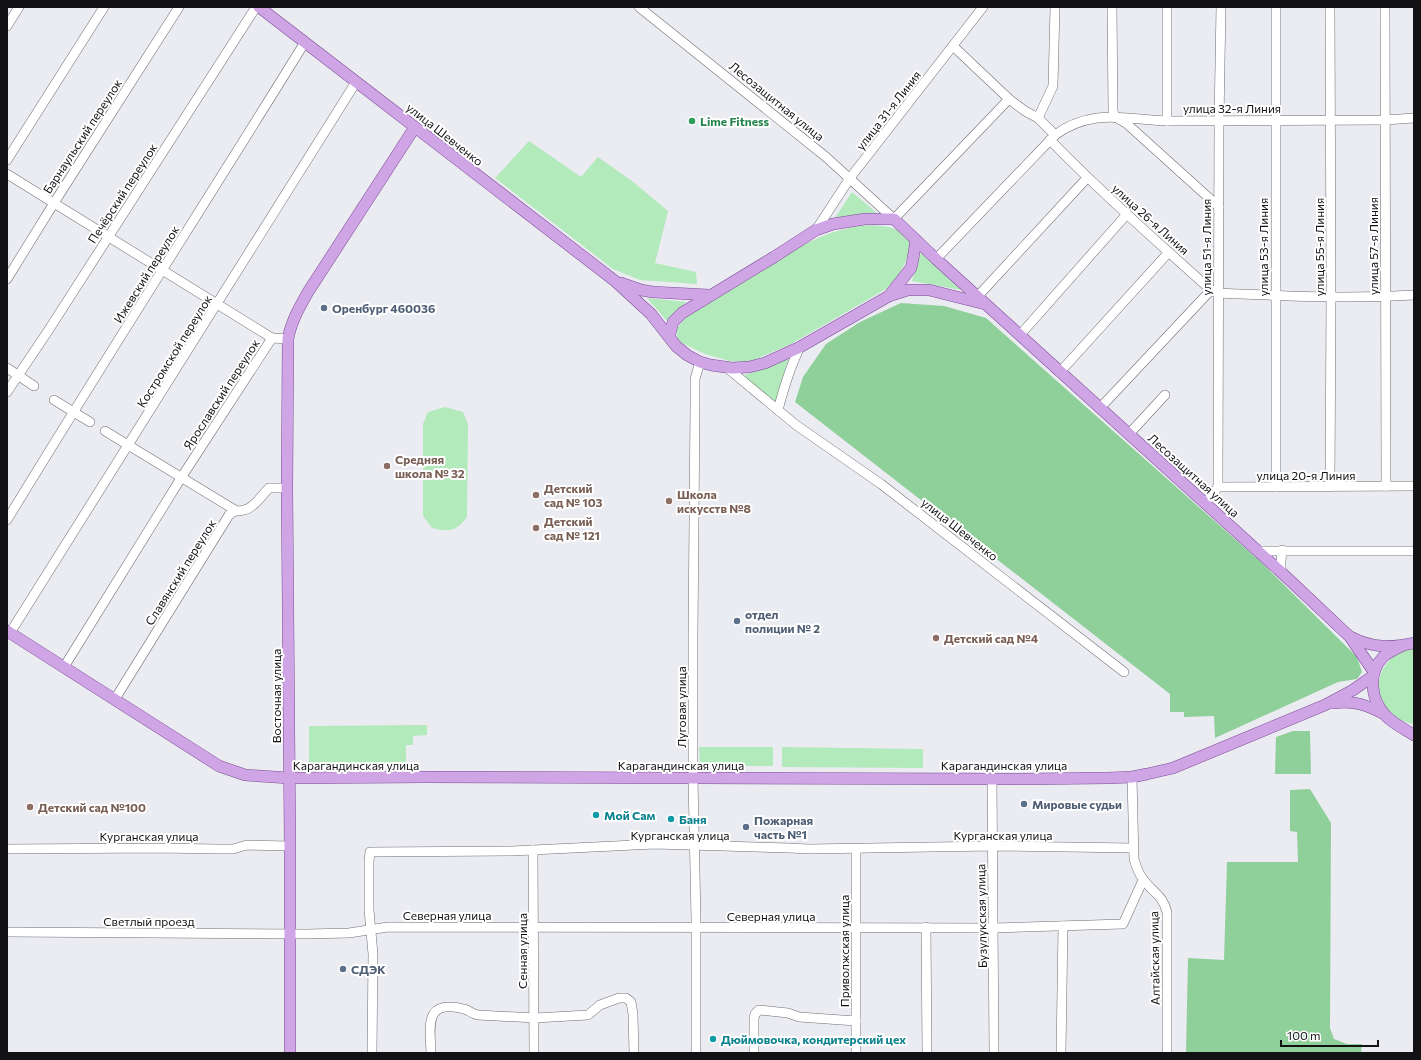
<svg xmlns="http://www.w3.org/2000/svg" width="1421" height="1060" viewBox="0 0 1421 1060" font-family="Commissioner,sans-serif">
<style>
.green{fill:#b2eabb}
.forest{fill:#8fcf9a}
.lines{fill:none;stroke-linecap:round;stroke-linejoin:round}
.minor-casing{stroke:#6e6e74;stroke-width:10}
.major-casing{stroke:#794b92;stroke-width:12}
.minor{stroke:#fff;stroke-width:9}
.major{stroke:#d0a5e6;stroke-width:11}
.leisure-dot{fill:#2e9e5b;stroke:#fff;stroke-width:1.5}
.service-dot{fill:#5c6f8a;stroke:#fff;stroke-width:1.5}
.education-dot{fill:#8d6e63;stroke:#fff;stroke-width:1.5}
.culture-dot{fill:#0f9aa8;stroke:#fff;stroke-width:1.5}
.labels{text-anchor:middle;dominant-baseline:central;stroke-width:4;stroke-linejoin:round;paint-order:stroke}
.street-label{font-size:12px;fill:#121215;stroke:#fff}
.leisure-label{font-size:12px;font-weight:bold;fill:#27864d;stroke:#fff;text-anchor:start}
.service-label{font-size:12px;font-weight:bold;fill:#4e5e75;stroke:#fff;text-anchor:start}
.education-label{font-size:12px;font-weight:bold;fill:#785e54;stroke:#fff;text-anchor:start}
.culture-label{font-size:12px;font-weight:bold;fill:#0d838f;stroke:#fff;text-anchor:start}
</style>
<rect width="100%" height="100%" fill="#ebebf2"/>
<!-- green -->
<g class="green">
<path d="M529 141 581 177 598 157 632 181 668 211 655 263 696 272 697 284 640 280 613 269 495 178Z"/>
<path d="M852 192 878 214 835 218Z"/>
<path d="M872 225 889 227 897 230 907 238 910 242 908 256 904 265 897 278 886 289 791 344 754 360 747 362 730 361 705 354 680 342 677 338V329L684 319C708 304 733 289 757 273 796 249 825 228 872 225Z"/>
<path d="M921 253 961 290 912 281Z"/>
<path d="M647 298 686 302 667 321Z"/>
<path d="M789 357 775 403 743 376Z"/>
<path d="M445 407 463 412 468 424 467 517C456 532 449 532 432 528L423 516V424L428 412Z"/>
<path d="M1410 649H1414V724C1384 720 1367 684 1389 661 1394 654 1402 652 1410 649Z"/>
<path d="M427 725V735L413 736V745H406V766H309V726Z"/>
<path d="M699 747H773V766H700Z"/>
<path d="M782 747 923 749V768L782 767Z"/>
</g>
<!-- forest -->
<g class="forest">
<path d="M901 303 944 306 986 318 1263 564 1357 657 1362 672 1357 679 1338 682 1215 738 1214 716 1184 717V712H1170V694L795 402 803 377 826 344 860 322Z"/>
<path d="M1293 731H1310L1311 774H1275L1276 737Z"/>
<path d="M1310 789 1331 823 1330 1028 1334 1039 1347 1044H1362L1361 1053H1186L1188 958 1224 960 1227 862H1298L1297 832 1290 831V790Z"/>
</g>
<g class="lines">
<defs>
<g id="minor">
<path d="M639 7 826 157 894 219 1009 99"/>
<path d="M1112 7 1113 111 1115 117 1126 123 1219 207"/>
<path d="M1167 7V121"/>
<path d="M1330 7 1331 297 1330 487"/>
<path d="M1385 7 1386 486"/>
<path d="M7 26 19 7"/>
<path d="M953 46 1009 99 1025 111 1038 118 1055 135"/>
<path d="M1038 118 1053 86 1055 7"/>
<path d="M1050 140C1101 192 1156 241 1211 290L1218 293C1283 296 1349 299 1414 295"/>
<path d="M7 160 104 7"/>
<path d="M7 174 272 338"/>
<path d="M816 230 850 178 983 7"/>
<path d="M936 259 1055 135C1067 126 1082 120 1097 118 1121 115 1145 121 1169 121 1241 121 1313 120 1385 120L1414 118"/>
<path d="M7 279 54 203 179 7"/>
<path d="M978 296 1087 178"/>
<path d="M1020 335 1127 214"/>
<path d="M726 367 796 425 881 484 1124 672"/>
<path d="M7 368 34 386"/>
<path d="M1060 372 1169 252"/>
<path d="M7 392 48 331 256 7"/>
<path d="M54 400 90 422"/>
<path d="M1100 408 1211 290"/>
<path d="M778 410C784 387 790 367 800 347"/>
<path d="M105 431 235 510"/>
<path d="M1129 434 1165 395"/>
<path d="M1218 487 1219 120 1221 7"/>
<path d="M1276 487V7"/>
<path d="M1205 504 1218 487 1414 486"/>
<path d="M7 520C105 359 206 202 305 42"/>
<path d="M1258 551H1414"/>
<path d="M1281 572V561L1282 550"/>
<path d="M10 633 356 82"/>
<path d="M64 667 181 478 272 338 288 339"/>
<path d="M115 699 229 515C236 509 237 512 244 510 254 508 262 495 269 488H287"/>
<path d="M1132 777 1134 859C1136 866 1138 873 1143 879 1152 892 1163 895 1167 912V1053"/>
<path d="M992 779 994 1053"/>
<path d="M7 849 158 848 218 849H233L247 845 290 846"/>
<path d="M533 850 534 1053"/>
<path d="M926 927 927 1053"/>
<path d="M7 932 306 934 349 933 388 927 994 928 1123 924 1143 880"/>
<path d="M372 1053 373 954 369 910V861L370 852 512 851 655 844 789 848 809 849 993 846 1133 848"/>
<path d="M431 1053C430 1025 424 999 464 1009 469 1010 472 1014 478 1015L535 1018 588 1015 600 1005 619 998H626L631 1002 633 1014 634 1053"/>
<path d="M696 1053V919L693 778V635L695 405V379L700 362"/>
<path d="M754 1053V1019L755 1014 759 1010 788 1013 799 1017 856 1021"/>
<path d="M856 1053V849"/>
<path d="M1061 1053 1063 926"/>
</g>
<g id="major">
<path d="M259 7 615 281 651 314 676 346 687 355 700 362 711 365 732 368 749 367 765 363 800 347 889 296 911 268 913 259 916 240"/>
<path d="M621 283 641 290 653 292 709 295"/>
<path d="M889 296 908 290H929L985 304"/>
<path d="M669 337 673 322 682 313 774 257 816 230 833 224 865 219H894L936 259 1281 572 1350 637 1374 672"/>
<path d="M7 631 219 766 245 775 289 778 424 777 1021 779 1108 778 1132 777 1147 774 1173 768 1325 705 1353 690 1373 676"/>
<path d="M1351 637C1372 648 1391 648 1414 643"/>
<path d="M1402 646C1395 649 1389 652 1383 657 1367 674 1371 700 1386 716 1394 724 1404 729 1414 735"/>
<path d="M1334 703C1353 700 1367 705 1384 714"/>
<path d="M290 1053V846L287 488 288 339C291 322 299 308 308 292L415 127"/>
</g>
</defs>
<!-- minor casing -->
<use href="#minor" class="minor-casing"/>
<!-- major casing -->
<use href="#major" class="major-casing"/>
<!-- minor -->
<use href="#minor" class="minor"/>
<!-- major -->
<use href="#major" class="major"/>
</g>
<!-- markers -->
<circle class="leisure-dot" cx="692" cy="121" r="4"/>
<g class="service-dot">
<circle cx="324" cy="308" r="4"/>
<circle cx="737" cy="621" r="4"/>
<circle cx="1024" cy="804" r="4"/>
<circle cx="746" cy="827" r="4"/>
<circle cx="343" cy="969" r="4"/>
</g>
<g class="education-dot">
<circle cx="387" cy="466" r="4"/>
<circle cx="536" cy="495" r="4"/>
<circle cx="669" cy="501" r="4"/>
<circle cx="536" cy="528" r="4"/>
<circle cx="936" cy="638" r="4"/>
<circle cx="30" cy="807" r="4"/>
</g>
<g class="culture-dot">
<circle cx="596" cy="815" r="4"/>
<circle cx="671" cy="819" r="4"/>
<circle cx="713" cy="1039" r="4"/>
</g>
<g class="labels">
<!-- street labels -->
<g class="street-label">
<text transform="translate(777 101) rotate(39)">Лесозащитная улица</text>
<text x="1232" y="108">улица 32-я Линия</text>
<text transform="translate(888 110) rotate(-52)">улица 31-я Линия</text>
<text transform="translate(445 134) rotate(38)">улица Шевченко</text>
<text transform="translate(82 136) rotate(-57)">Барнаульский переулок</text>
<text transform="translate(122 193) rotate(-57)">Печёрский переулок</text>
<text transform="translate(1151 219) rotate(42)">улица 26-я Линия</text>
<text transform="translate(1373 246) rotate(-90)">улица 57-я Линия</text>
<text transform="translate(1206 247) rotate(-90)">улица 51-я Линия</text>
<text transform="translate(1263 247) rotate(-90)">улица 53-я Линия</text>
<text transform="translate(1319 247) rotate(-90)">улица 55-я Линия</text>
<text transform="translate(146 274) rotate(-58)">Ижевский переулок</text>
<text transform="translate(174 351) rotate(-58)">Костромской переулок</text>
<text transform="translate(221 394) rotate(-57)">Ярославский переулок</text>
<text transform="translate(1194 475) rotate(42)">Лесозащитная улица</text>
<text x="1306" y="475">улица 20-я Линия</text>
<text transform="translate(960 529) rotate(38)">улица Шевченко</text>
<text transform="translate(180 572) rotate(-58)">Славянский переулок</text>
<text transform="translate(276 696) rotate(-90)">Восточная улица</text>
<text transform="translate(681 707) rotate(-90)">Луговая улица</text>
<text x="356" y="765">Карагандинская улица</text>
<text x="681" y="765">Карагандинская улица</text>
<text x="1004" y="765">Карагандинская улица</text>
<text x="680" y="835">Курганская улица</text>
<text x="1003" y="835">Курганская улица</text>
<text x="149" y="836">Курганская улица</text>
<text x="447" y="915">Северная улица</text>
<text x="771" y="916">Северная улица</text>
<text transform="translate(981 916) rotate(-91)">Бузулукская улица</text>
<text x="149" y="921">Светлый проезд</text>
<text transform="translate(522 951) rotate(-90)">Сенная улица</text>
<text transform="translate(844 951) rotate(-90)">Приволжская улица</text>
<text transform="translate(1154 958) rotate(-91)">Алтайская улица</text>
</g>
<!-- leisure labels -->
<g class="leisure-label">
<text x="700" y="121">Lime Fitness</text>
</g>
<!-- service labels -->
<g class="service-label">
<text x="332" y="308">Оренбург 460036</text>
<text x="745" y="614">отдел<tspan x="745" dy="14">полиции № 2</tspan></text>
<text x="1032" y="804">Мировые судьи</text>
<text x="754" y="820">Пожарная<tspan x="754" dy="14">часть №1</tspan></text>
<text x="351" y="969">СДЭК</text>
</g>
<!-- education labels -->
<g class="education-label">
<text x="395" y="459">Средняя<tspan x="395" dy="14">школа № 32</tspan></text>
<text x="544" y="488">Детский<tspan x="544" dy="14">сад № 103</tspan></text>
<text x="677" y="494">Школа<tspan x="677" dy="14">искусств №8</tspan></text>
<text x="544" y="521">Детский<tspan x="544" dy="14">сад № 121</tspan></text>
<text x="944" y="638">Детский сад №4</text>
<text x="38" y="807">Детский сад №100</text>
</g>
<!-- culture labels -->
<g class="culture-label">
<text x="604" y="815">Мой Cам</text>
<text x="679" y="819">Баня</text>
<text x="721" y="1039">Дюймовочка, кондитерский цех</text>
</g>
</g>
<!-- border -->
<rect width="1421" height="1060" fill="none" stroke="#121215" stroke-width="16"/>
<!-- scale -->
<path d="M1281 1040v6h97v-6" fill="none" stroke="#121215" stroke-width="2"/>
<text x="1287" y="1040" font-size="12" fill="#121215" stroke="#ffffff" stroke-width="3" paint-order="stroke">100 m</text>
</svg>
